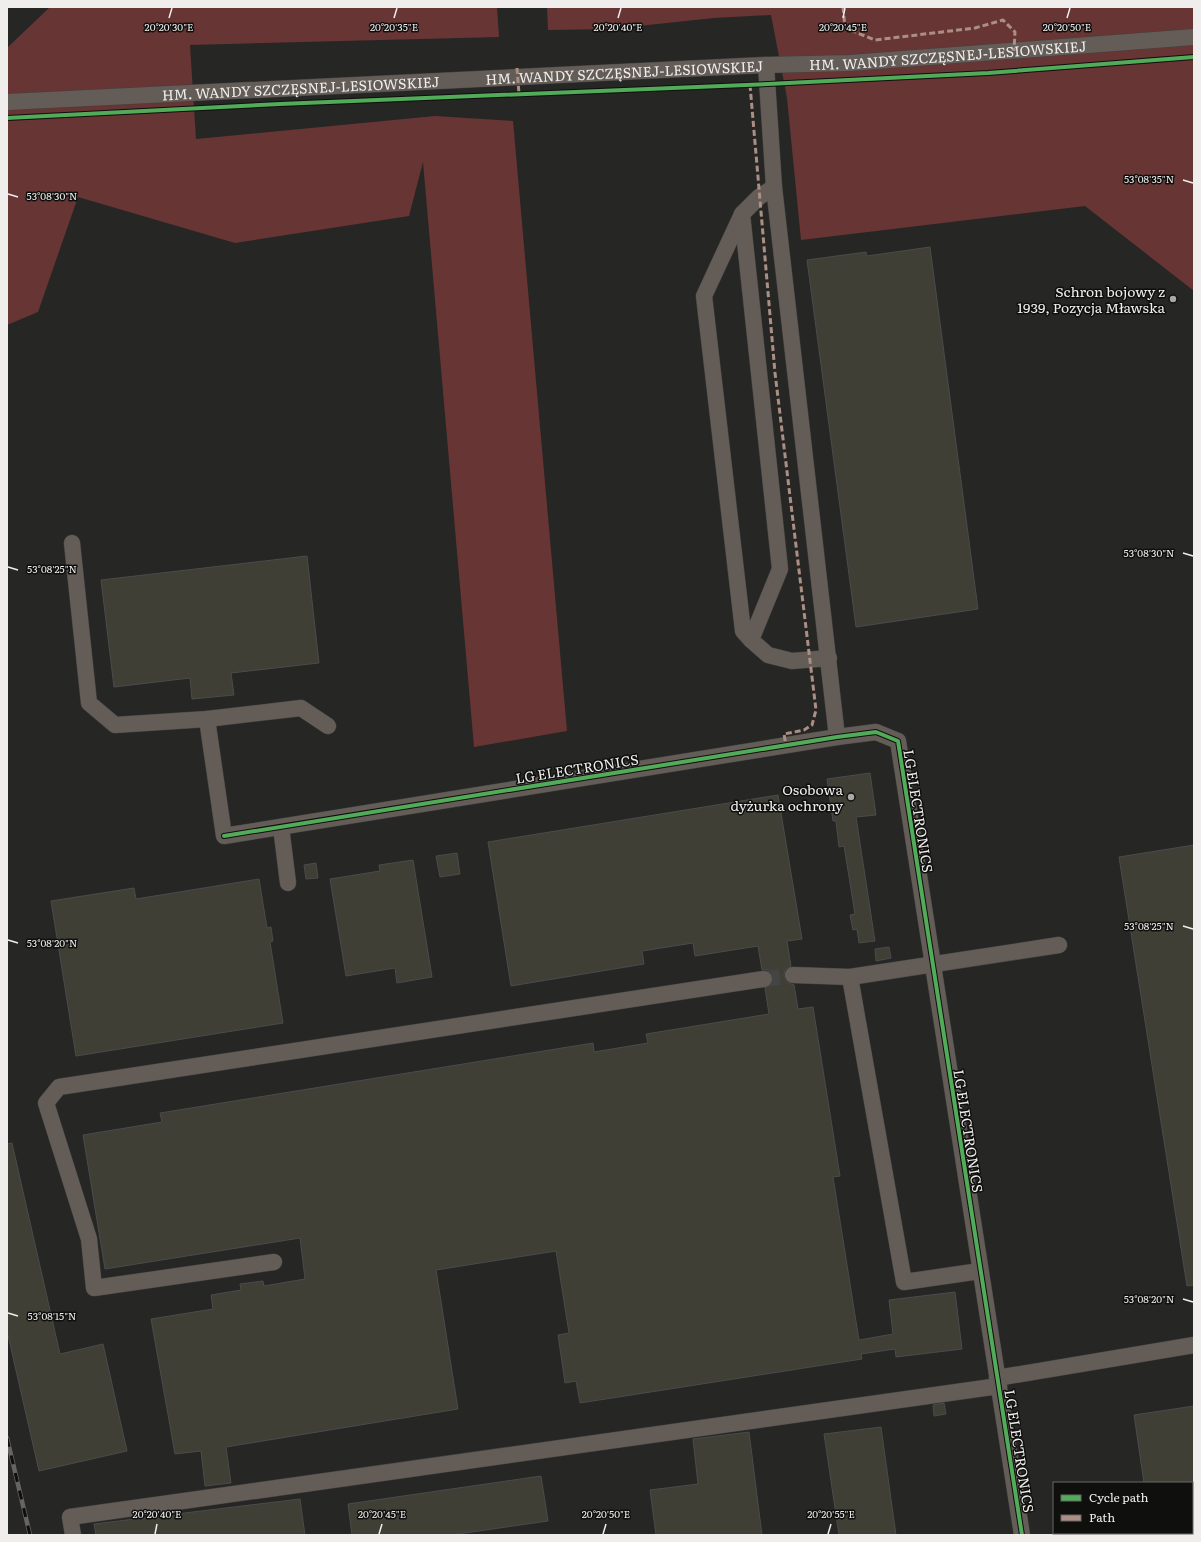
<svg xmlns="http://www.w3.org/2000/svg" width="1201" height="1542" viewBox="0 0 1201 1542" font-family="Literata,serif">
<style>
.green{fill:#673534}
.building{fill:#3f3f36;stroke:#4b4b4b}
.lines{fill:none;stroke-linecap:round;stroke-linejoin:round}
.minor-tunnel{stroke:#444443;stroke-width:16;stroke-dasharray:16 8;stroke-linecap:butt}
.minor-casing{stroke:#424241;stroke-width:17}
.minor{stroke:#645c57;stroke-width:16}
.rail-casing{stroke:#676461;stroke-width:4.5}
.rail{stroke:#0f0f0e;stroke-width:3;stroke-dasharray:9;stroke-linecap:butt}
.quiet{stroke:#ac8f84;stroke-width:3;stroke-dasharray:6 3;stroke-linecap:butt}
.cycleway-casing{stroke:#0f0f0e;stroke-width:6}
.cycleway{stroke:#51ab58;stroke-width:4}
.ticks{fill:none;stroke:#efeeed;stroke-width:1.5}
.poi-dot{fill:#a9a8a7;stroke:#0f0f0e;stroke-width:1.5}
.labels{text-anchor:middle;dominant-baseline:central;stroke-width:3;stroke-linejoin:round;paint-order:stroke}
.street-label{font-size:14px;fill:#efeeed;stroke:#0f0f0e}
.poi-label{font-size:14px;fill:#efeeed;stroke:#0f0f0e;text-anchor:end}
.ticks-label{font-size:10px;text-anchor:middle;fill:#efeeed;stroke:#0f0f0e;stroke-width:3;stroke-linejoin:round;paint-order:stroke}
</style>
<rect width="100%" height="100%" fill="#262625"/>
<!-- green -->
<g class="green">
<path d="M50 7H497L499 37 190 45 196 139 435 116 513 121 567 731 474 747 423 162 409 216 235 243 78 197 38 312 7 325V48Z"/>
<path d="M547 7H1194V291L1085 206 801 240 787 98 771 15 714 18 610 29 548 30Z"/>
</g>
<!-- building -->
<g class="building">
<path d="M930 247 978 609 856 627 807 260 866 252 867 256Z"/>
<path d="M307 556 319 663 231 673 234 695 192 699 190 678 114 687 101 580Z"/>
<path d="M870 773 876 815 856 817 875 941 859 943 857 929 853 930 850 915 855 914 844 846 839 847 836 821H833L827 779Z"/>
<path d="M778 795 802 939 787 941 791 966 785 970 784 975 788 983 794 985 798 1009 813 1007 840 1176 833 1177 859 1340 893 1334 889 1300 955 1292 962 1349 896 1357 895 1349 861 1354 862 1359 580 1403 576 1381 565 1383 558 1335 569 1333 556 1251 436 1270 458 1409 226 1447 231 1483 205 1486 201 1451 175 1454 151 1319 213 1309 211 1295 241 1290 240 1284 263 1281 264 1286 305 1279 300 1238 105 1269 83 1135 162 1122 160 1113 593 1043 594 1052 648 1043 646 1034 769 1014 765 988 773 983V977L768 970H762L758 946 695 956 693 943 642 951 644 964 511 986 488 842Z"/>
<path d="M1194 845V1285L1187 1286 1119 857Z"/>
<path d="M457 853 460 874 440 877 436 856Z"/>
<path d="M413 860 432 977 397 983 395 968 346 976 330 879 380 871 379 865Z"/>
<path d="M316 863 318 878 306 879 304 865Z"/>
<path d="M259 879 267 928 271 927 273 941 270 942 283 1023 76 1056 51 901 134 888 136 899Z"/>
<path d="M889 947 891 958 876 961 875 949Z"/>
<path d="M12 1143 60 1354 103 1344 127 1451 39 1471 7 1331V1144Z"/>
<path d="M944 1403 946 1414 934 1416 933 1405Z"/>
<path d="M1194 1406V1483H1144L1134 1415Z"/>
<path d="M881 1427 896 1535H839L824 1434Z"/>
<path d="M749 1432 762 1535H656L650 1490 698 1484 693 1439Z"/>
<path d="M541 1476 548 1521 451 1535H352L348 1504Z"/>
<path d="M300 1499 305 1535H96L94 1524Z"/>
</g>
<g class="lines">
<!-- minor-tunnel -->
<path class="minor-tunnel" d="M764 979 793 975"/>
<defs>
<g id="minor">
<path d="M766 65 774 187 837 737"/>
<path id="s1" d="M7 102 766 65 850 63 1194 37"/>
<path d="M774 187 759 197 742 214 780 569 751 640 768 655 792 661 829 658"/>
<path d="M742 214 704 296 743 631 751 640"/>
<path d="M72 543 89 703 115 725 207 719 301 708 328 726"/>
<path d="M207 719 224 836 837 737 876 732 898 741 1022 1535"/>
<path d="M281 827 288 883"/>
<path d="M793 975 850 977 1059 945"/>
<path d="M850 977 904 1282 980 1271"/>
<path d="M274 1262 94 1288 89 1239 46 1103 59 1087 764 979"/>
<path d="M997 1378 1194 1345"/>
<path d="M73 1535 70 1517 999 1386"/>
</g>
</defs>
<!-- minor casing -->
<use href="#minor" class="minor-casing"/>
<!-- minor -->
<use href="#minor" class="minor"/>
<defs>
<path id="rail" d="M7 1438 30 1535"/>
</defs>
<!-- rail casing -->
<use href="#rail" class="rail-casing"/>
<!-- rail -->
<use href="#rail" class="rail"/>
<!-- quiet -->
<g class="quiet">
<path d="M843 7 845 28 875 40 975 28 1003 20 1015 32 1014 51"/>
<path d="M517 68 519 94"/>
<path d="M750 85 775 373 816 710 812 725 804 730 784 734 786 746"/>
</g>
<defs>
<g id="cycleway">
<path d="M7 118 280 104 768 84 988 73 1194 57"/>
<path d="M224 836 837 737 876 732 898 741 1022 1535"/>
</g>
</defs>
<!-- cycleway casing -->
<use href="#cycleway" class="cycleway-casing"/>
<!-- cycleway -->
<use href="#cycleway" class="cycleway"/>
</g>
<!-- ticks -->
<path class="ticks" d="M169 18 172 8M394 18 397 8M618 18 621 8M843 18 845 8M1067 18 1070 8M1183 180 1193 183M8 194 18 197M1183 553 1193 556M8 567 18 570M1183 926 1193 929M8 940 18 943M1183 1299 1193 1302M8 1313 18 1316M155 1534 157 1524M379 1534 382 1524M603 1534 606 1524M828 1534 831 1524"/>
<!-- markers -->
<g class="poi-dot">
<circle cx="1173" cy="299" r="4"/>
<circle cx="851" cy="797" r="4"/>
</g>
<g class="labels">
<!-- street labels -->
<g class="street-label">
<text stroke="none"><textPath href="#s1" startOffset="942">HM. WANDY SZCZĘSNEJ-LESIOWSKIEJ</textPath></text>
<text stroke="none"><textPath href="#s1" startOffset="618">HM. WANDY SZCZĘSNEJ-LESIOWSKIEJ</textPath></text>
<text stroke="none"><textPath href="#s1" startOffset="294">HM. WANDY SZCZĘSNEJ-LESIOWSKIEJ</textPath></text>
<text transform="translate(577 768) rotate(-9)">LG ELECTRONICS</text>
<text transform="translate(919 811) rotate(81)">LG ELECTRONICS</text>
<text transform="translate(969 1131) rotate(81)">LG ELECTRONICS</text>
<text transform="translate(1020 1451) rotate(81)">LG ELECTRONICS</text>
</g>
<!-- poi labels -->
<g class="poi-label">
<text x="1165" y="291">Schron bojowy z<tspan x="1165" dy="16">1939, Pozycja Mławska</tspan></text>
<text x="843" y="789">Osobowa<tspan x="843" dy="16">dyżurka ochrony</tspan></text>
</g>
</g>
<g class="ticks-label">
<text x="169" y="31">20°20'30"E</text>
<text x="394" y="31">20°20'35"E</text>
<text x="618" y="31">20°20'40"E</text>
<text x="843" y="31">20°20'45"E</text>
<text x="1067" y="31">20°20'50"E</text>
<text x="1149" y="183">53°08'35"N</text>
<text x="52" y="200">53°08'30"N</text>
<text x="1149" y="557">53°08'30"N</text>
<text x="52" y="573">53°08'25"N</text>
<text x="1149" y="930">53°08'25"N</text>
<text x="52" y="947">53°08'20"N</text>
<text x="1149" y="1303">53°08'20"N</text>
<text x="52" y="1320">53°08'15"N</text>
<text x="157" y="1518">20°20'40"E</text>
<text x="382" y="1518">20°20'45"E</text>
<text x="606" y="1518">20°20'50"E</text>
<text x="831" y="1518">20°20'55"E</text>
</g>
<!-- border -->
<rect width="1201" height="1542" fill="none" stroke="#efeeed" stroke-width="16"/>
<!-- legend -->
<rect x="1053" y="1482" width="140" height="52" fill="#0f0f0e" stroke="#696867"/>
<rect x="1061" y="1495" width="20" height="6" fill="#51ab58" stroke="#696867"/>
<text x="1089" y="1502" font-size="12" fill="#efeeed">Cycle path</text>
<rect x="1061" y="1515" width="20" height="6" fill="#ac8f84" stroke="#696867"/>
<text x="1089" y="1522" font-size="12" fill="#efeeed">Path</text>
</svg>
